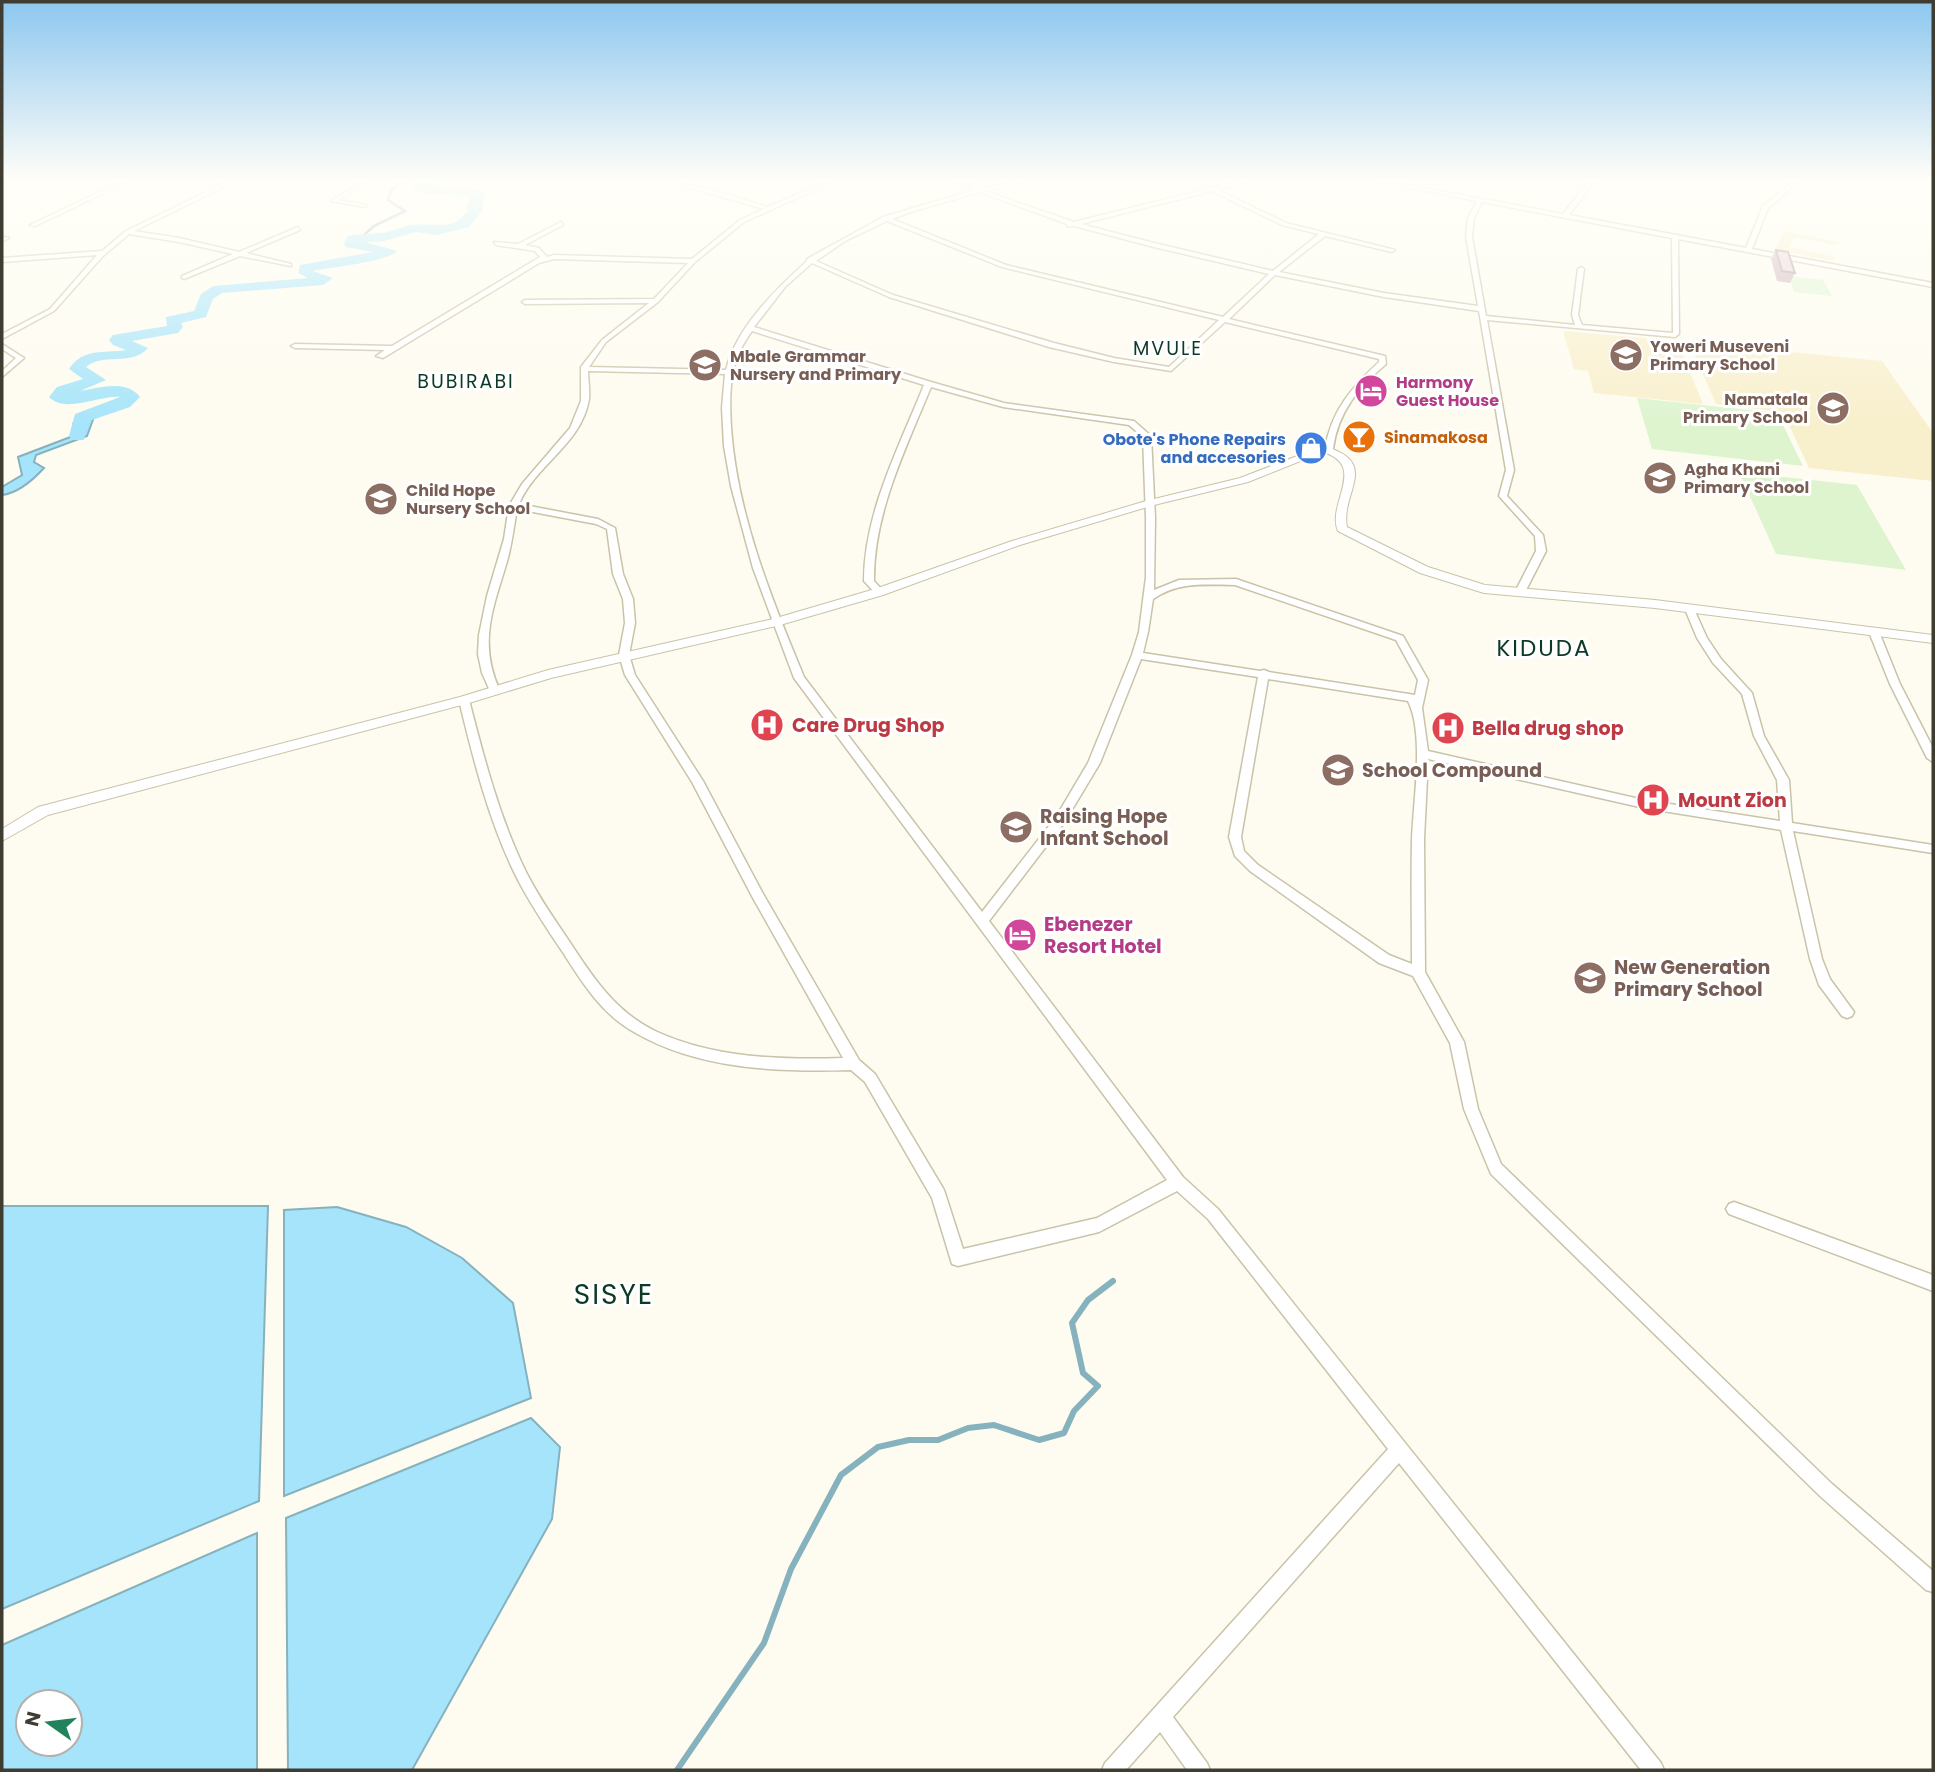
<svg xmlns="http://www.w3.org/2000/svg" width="1935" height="1772" viewBox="0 0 1935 1772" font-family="Poppins,sans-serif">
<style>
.built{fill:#f8efcc}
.green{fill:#ddf4cf}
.water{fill:#a5e4fa;stroke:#86b2be;stroke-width:2;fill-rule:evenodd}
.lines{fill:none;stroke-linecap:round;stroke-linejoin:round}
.stream-far1{stroke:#86b2be;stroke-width:2.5}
.stream{stroke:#86b2be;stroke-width:6}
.river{fill:#a5e4fa;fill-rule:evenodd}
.minor-casing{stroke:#c9c3a8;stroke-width:3}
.tertiary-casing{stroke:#c9c3a8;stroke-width:2}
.minor{fill:#fff;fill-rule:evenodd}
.tertiary{fill:#fff;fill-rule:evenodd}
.wall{fill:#caafb8}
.building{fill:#ebccd6;stroke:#a48f96;stroke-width:2}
.labels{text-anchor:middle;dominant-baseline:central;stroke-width:6;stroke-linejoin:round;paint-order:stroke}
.far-education-label{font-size:16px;font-weight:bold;fill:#785e54;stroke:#fff;text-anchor:start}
.far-hotel-label{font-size:16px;font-weight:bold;fill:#b23c85;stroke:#fff;text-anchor:start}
.far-food-label{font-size:16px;font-weight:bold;fill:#c56008;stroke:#fff;text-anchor:start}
.far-shop-label{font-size:16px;font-weight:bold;fill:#366cbe;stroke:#fff;text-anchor:end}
.far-quarter-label{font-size:19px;letter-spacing:2px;fill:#0d3a27;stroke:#fff}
.health-label{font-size:19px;font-weight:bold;fill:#be3a42;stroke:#fff;text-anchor:start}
.education-label{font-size:19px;font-weight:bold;fill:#785e54;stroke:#fff;text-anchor:start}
.hotel-label{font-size:19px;font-weight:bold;fill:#b23c85;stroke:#fff;text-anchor:start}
.quarter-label{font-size:23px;letter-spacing:2px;fill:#0d3a27;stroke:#fff}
.near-quarter-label{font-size:28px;letter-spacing:2px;fill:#0d3a27;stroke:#fff}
</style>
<rect width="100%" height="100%" fill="#fefcf0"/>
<!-- built -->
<g class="built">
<path d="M1784 231 1838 242 1837 245 1794 237 1789 247 1835 257 1833 261 1775 250Z"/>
<path d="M1563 331 1677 341 1703 404 1594 393 1588 371 1574 369Z"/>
<path d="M1689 342 1882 361 1933 433V481L1809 468 1783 412 1716 404Z"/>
</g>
<!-- green -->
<g class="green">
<path d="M1789 276 1823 280 1832 296 1794 292Z"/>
<path d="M1637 398 1777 413 1803 466 1652 449Z"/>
<path d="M1739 472 1857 485 1906 570 1776 554Z"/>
</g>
<!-- water -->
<g class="water">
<path d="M94 411 104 413 94 417 87 436 36 455 34 462 44 468C33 480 19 493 2 495V487L22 475 18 457 73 436V424L82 413Z"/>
<path d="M2 1206H268L259 1501 2 1609Z"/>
<path d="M337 1207 406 1227 462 1258 513 1303 531 1398 284 1496V1210Z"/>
<path d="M531 1418 560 1447 552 1519 412 1770H288L286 1518Z"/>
<path d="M257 1533V1770H2V1645ZM70 1702V1744H28V1702Z"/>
</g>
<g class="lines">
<!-- stream-far1 -->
<g class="stream-far1">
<path d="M2 182 6 181"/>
<path d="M363 236 374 226 405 211 388 200 391 191 402 182"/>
</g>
<!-- stream -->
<path class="stream" d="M677 1770 764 1643 791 1569 841 1475 878 1447 909 1440H938L968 1428 994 1425 1039 1440 1064 1433 1074 1411 1098 1386 1083 1373 1072 1323 1088 1300 1113 1281"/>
<!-- river -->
<path class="river" d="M421 181H434L430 186 484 191 482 211 469 227 437 235 416 232 384 241 365 242 397 251C387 262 332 267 313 271L333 278 323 285 222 293 213 299 206 317 181 323 183 327 178 333 132 341 148 348C131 367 103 352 86 367L106 380 80 391C99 388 126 379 140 397L130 407 89 421 84 440H72L69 436 75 414 120 397C100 395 65 414 49 397L57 387 83 379 69 369C84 347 102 354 126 350L113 345 109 340 113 335 167 326 166 317 194 311 201 294 213 286 308 278 298 273 300 265 373 252 346 247 344 244 348 236C359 234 370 234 381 233 392 232 402 226 413 225 437 221 448 234 468 211L466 207 471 197 415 192 414 189Z"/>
<defs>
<g id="minor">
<path d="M122 181H129L35 226 30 225Z"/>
<path d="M229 181H236L134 231 179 238 239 252 298 227 300 230 246 253 291 264V266L240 256 184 279 182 278V276L233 254 179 242 129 234 103 256 54 311 2 339V334L50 309 97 255 2 262V258L102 251 126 231Z"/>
<path d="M363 181H369L339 200 366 205V207L331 201Z"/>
<path d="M828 181H835L744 222 695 262 658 302 606 342 589 367 726 370C736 328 776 289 807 261V259L883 217 974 190 955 181C966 181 974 189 984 188 998 186 1011 181 1026 181L985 191 1074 222 1239 181H1248L1218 190 1286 223 1395 250 1392 252 1325 236 1279 272 1384 293 1478 306 1466 237 1468 218 1477 201 1376 181H1386L1563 214 1589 181H1595L1569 215 1746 248 1763 206 1794 181H1800L1768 208 1752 249 1933 283V287L1678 239 1679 334 1675 337 1487 320 1514 470 1507 496 1543 535 1546 551 1525 592 1520 595 1515 592 1536 551 1535 536 1499 496 1506 470 1479 311 1384 297 1275 275 1229 319 1385 356 1386 364C1358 388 1338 412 1333 449L1329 451 1325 449C1331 411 1352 387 1379 362V359L1225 322 1171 371 1114 362 1049 347 889 297 812 263 785 287 754 327 931 382 1004 403 1134 421 1151 436 1155 518 1154 590 1179 580 1236 579 1403 636 1428 680 1422 708 1428 751 1644 800 1780 821 1777 780 1754 736 1742 694 1713 663 1697 638 1685 609 1687 607H1693L1707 638 1721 659 1752 693 1764 736 1789 780 1792 823 1933 845V853L1793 831 1822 959 1830 979 1854 1012 1852 1016 1847 1018 1842 1016 1819 985 1810 959 1781 830 1644 808 1428 759 1424 839 1425 972 1464 1042 1478 1109 1501 1164 1832 1484 1933 1571V1592L1926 1590 1820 1496 1491 1174 1464 1109 1450 1043 1413 976 1379 963 1250 871 1235 856 1229 837 1258 677 1141 659 1100 763 1064 823 989 921 1183 1177 1218 1209 1661 1763 1664 1770H1641L1399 1463 1173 1717 1207 1763 1210 1770H1187L1160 1732 1126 1770H1102L1105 1763 1388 1449 1208 1219 1177 1191 1099 1232 958 1266 952 1264 932 1198 865 1082 851 1070C778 1072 699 1070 634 1032 602 1014 583 984 564 954 546 927 528 901 514 872 488 818 473 758 459 700L460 698 464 697 469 700C484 758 499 817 526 872 539 898 555 920 571 944 594 979 616 1012 655 1031 713 1058 781 1060 843 1058L753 898 692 782 625 675 619 655 625 623 623 599 613 574 607 529 596 524 517 509C514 526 512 542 508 558 494 606 477 642 500 691L499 693H491L482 673 478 654 479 635 487 596 504 539 509 506 522 484 570 428 581 401V367L602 340 649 303 525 304 522 302 525 300 654 299 688 263 554 259 539 263 383 358 376 356 385 350 295 348 291 346 295 344 392 346 540 257 535 251 496 245 494 242 518 244 561 222 563 225 525 245 539 248 547 257 554 255 692 259 740 220 764 209 682 186V184L707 188 768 207ZM1212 191 1282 225 1319 234 1273 271 1154 243 1081 224ZM979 192 1067 224V226H1074L1154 247 1269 274 1223 317 1006 265 892 219 914 211ZM1482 202 1672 238 1673 333 1582 325 1578 315 1584 269 1581 267 1578 269 1572 315 1575 325 1486 316 1472 237 1474 218ZM887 221 1002 267 1219 320 1169 367 1114 358 1054 343 893 295 816 261 845 241ZM752 331 924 385C899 447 864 513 864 581L876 594 879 595 884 592 874 581C873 514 906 448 931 387L1003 407 1129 425 1143 437 1146 518V577L1139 632 1132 655 1088 763 1056 817 982 912 804 677C771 598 737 514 731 427 730 407 729 384 735 364 738 352 745 341 752 331ZM588 371 725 374 722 408 724 446 731 486 753 568 794 678 1167 1180 1097 1218 963 1249 944 1190 875 1074 859 1060 762 892 703 781 635 675 629 655 635 623 633 599 623 574 615 528 598 519 519 504C535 465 582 444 589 399 590 390 588 380 588 371ZM1235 585 1396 640 1418 680 1415 695 1269 672 1264 670 1260 671 1143 653 1148 632 1153 599C1180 581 1205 585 1235 585ZM1268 679 1408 701C1425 735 1413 802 1412 840 1411 881 1412 923 1412 964L1389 955 1258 865 1244 851 1241 837Z"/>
<path d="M4 237 9 238 2 242V238Z"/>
<path d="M2 344 24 358 2 377V371L16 358 2 349Z"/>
<path d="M1874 629 1879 632 1900 684 1933 748V762L1927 758 1890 684 1869 632Z"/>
<path d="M1734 1202 1933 1275V1291L1729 1214 1726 1209 1729 1204Z"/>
</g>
<path id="tertiary" d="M1323 446C1382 462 1340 493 1347 527L1428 567 1485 585 1655 600 1933 635V643L1655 608 1484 593 1420 573 1338 531C1326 504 1368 466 1323 452L1248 482 1154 505 1020 545 883 595 780 625 551 678 469 703 48 815 2 841V829L38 807 460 697 548 670 773 619 875 589 1012 541 1146 501 1240 478Z"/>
</defs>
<!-- minor casing -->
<use href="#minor" class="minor-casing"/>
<!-- tertiary casing -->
<use href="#tertiary" class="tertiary-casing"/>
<!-- minor -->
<use href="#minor" class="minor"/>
<!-- tertiary -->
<use href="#tertiary" class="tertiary"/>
</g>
<!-- wall -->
<path class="wall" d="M1776 250 1795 273 1790 283 1777 281 1771 259Z"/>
<!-- building -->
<path class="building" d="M1776 250 1788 252 1795 273 1782 271Z"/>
<!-- sky -->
<linearGradient id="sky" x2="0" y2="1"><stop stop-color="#8dc7ef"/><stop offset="0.42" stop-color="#fffef8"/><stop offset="1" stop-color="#fffef8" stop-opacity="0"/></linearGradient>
<rect width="1935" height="429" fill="url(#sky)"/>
<!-- icons -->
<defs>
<symbol id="school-disc" viewBox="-11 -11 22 22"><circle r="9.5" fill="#8d6e63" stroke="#fff"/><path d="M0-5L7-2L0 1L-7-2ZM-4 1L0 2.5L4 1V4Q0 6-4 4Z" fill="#fff"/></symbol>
<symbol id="hotel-disc" viewBox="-11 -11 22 22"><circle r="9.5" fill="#d1479c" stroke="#fff"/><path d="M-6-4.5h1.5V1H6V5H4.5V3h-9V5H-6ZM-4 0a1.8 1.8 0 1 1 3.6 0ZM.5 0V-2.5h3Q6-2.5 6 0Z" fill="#fff"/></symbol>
<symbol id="bar-disc" viewBox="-11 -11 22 22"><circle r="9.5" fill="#e8710a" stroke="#fff"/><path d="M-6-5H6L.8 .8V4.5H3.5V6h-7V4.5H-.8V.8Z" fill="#fff"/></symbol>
<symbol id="shop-disc" viewBox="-11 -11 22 22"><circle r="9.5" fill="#3f7fe0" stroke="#fff"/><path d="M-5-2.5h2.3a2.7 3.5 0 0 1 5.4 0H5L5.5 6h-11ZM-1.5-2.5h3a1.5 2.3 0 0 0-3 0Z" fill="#fff"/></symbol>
<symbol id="hospital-disc" viewBox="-11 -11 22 22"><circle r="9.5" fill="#e0444e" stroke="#fff"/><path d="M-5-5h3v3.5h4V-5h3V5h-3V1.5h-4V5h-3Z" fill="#fff"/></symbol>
</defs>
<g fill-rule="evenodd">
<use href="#school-disc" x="1607" y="336" width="38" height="38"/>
<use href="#school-disc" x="686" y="346" width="38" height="38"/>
<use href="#hotel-disc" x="1352" y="372" width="38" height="38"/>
<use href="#school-disc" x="1814" y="389" width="38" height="38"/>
<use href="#bar-disc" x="1340" y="418" width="38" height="38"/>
<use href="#shop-disc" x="1292" y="429" width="38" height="38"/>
<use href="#school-disc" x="1641" y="459" width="38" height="38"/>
<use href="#school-disc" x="362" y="480" width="38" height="38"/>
<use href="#hospital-disc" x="748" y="706" width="38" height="38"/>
<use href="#hospital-disc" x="1429" y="709" width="38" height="38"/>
<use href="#school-disc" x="1319" y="751" width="38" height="38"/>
<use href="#hospital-disc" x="1634" y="781" width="38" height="38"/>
<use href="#school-disc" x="997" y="808" width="38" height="38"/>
<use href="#hotel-disc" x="1001" y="916" width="38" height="38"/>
<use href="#school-disc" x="1571" y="959" width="38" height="38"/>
</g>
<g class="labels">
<!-- far-education labels -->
<g class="far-education-label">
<text x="1650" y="346">Yoweri Museveni<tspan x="1650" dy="18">Primary School</tspan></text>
<text x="730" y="356">Mbale Grammar<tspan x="730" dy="18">Nursery and Primary</tspan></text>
<text x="1808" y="399" text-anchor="end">Namatala<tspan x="1808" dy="18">Primary School</tspan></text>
<text x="1684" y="469">Agha Khani<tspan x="1684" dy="18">Primary School</tspan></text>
<text x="406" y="490">Child Hope<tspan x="406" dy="18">Nursery School</tspan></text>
</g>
<!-- far-hotel labels -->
<g class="far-hotel-label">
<text x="1396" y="382">Harmony<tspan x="1396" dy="18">Guest House</tspan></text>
</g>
<!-- far-food labels -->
<g class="far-food-label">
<text x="1384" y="437">Sinamakosa</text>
</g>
<!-- far-shop labels -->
<g class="far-shop-label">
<text x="1286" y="439">Obote's Phone Repairs<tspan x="1286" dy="18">and accesories</tspan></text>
</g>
<!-- far-quarter labels -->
<g class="far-quarter-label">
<text x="1168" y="348">MVULE</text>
<text x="466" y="381">BUBIRABI</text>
</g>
<!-- health labels -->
<g class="health-label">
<text x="792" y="725">Care Drug Shop</text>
<text x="1472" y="728">Bella drug shop</text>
<text x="1678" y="800">Mount Zion</text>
</g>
<!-- education labels -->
<g class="education-label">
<text x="1362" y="770">School Compound</text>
<text x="1040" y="816">Raising Hope<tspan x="1040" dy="22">Infant School</tspan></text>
<text x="1614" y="967">New Generation<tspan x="1614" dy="22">Primary School</tspan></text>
</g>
<!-- hotel labels -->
<g class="hotel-label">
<text x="1044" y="924">Ebenezer<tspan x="1044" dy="22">Resort Hotel</tspan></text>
</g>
<!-- quarter labels -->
<g class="quarter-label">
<text x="1544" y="648">KIDUDA</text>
</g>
<!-- near-quarter labels -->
<g class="near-quarter-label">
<text x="614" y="1294">SISYE</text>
</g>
</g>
<!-- border -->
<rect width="1935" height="1772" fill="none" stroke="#3f3c31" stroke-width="7"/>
<!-- north arrow -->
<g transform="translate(49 1723) rotate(284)"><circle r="33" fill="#ffffff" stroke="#b2b1ad" stroke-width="2"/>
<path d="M0-5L12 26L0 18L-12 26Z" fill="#22825b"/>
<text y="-10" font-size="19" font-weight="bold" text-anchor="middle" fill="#3f3c31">N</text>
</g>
</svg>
